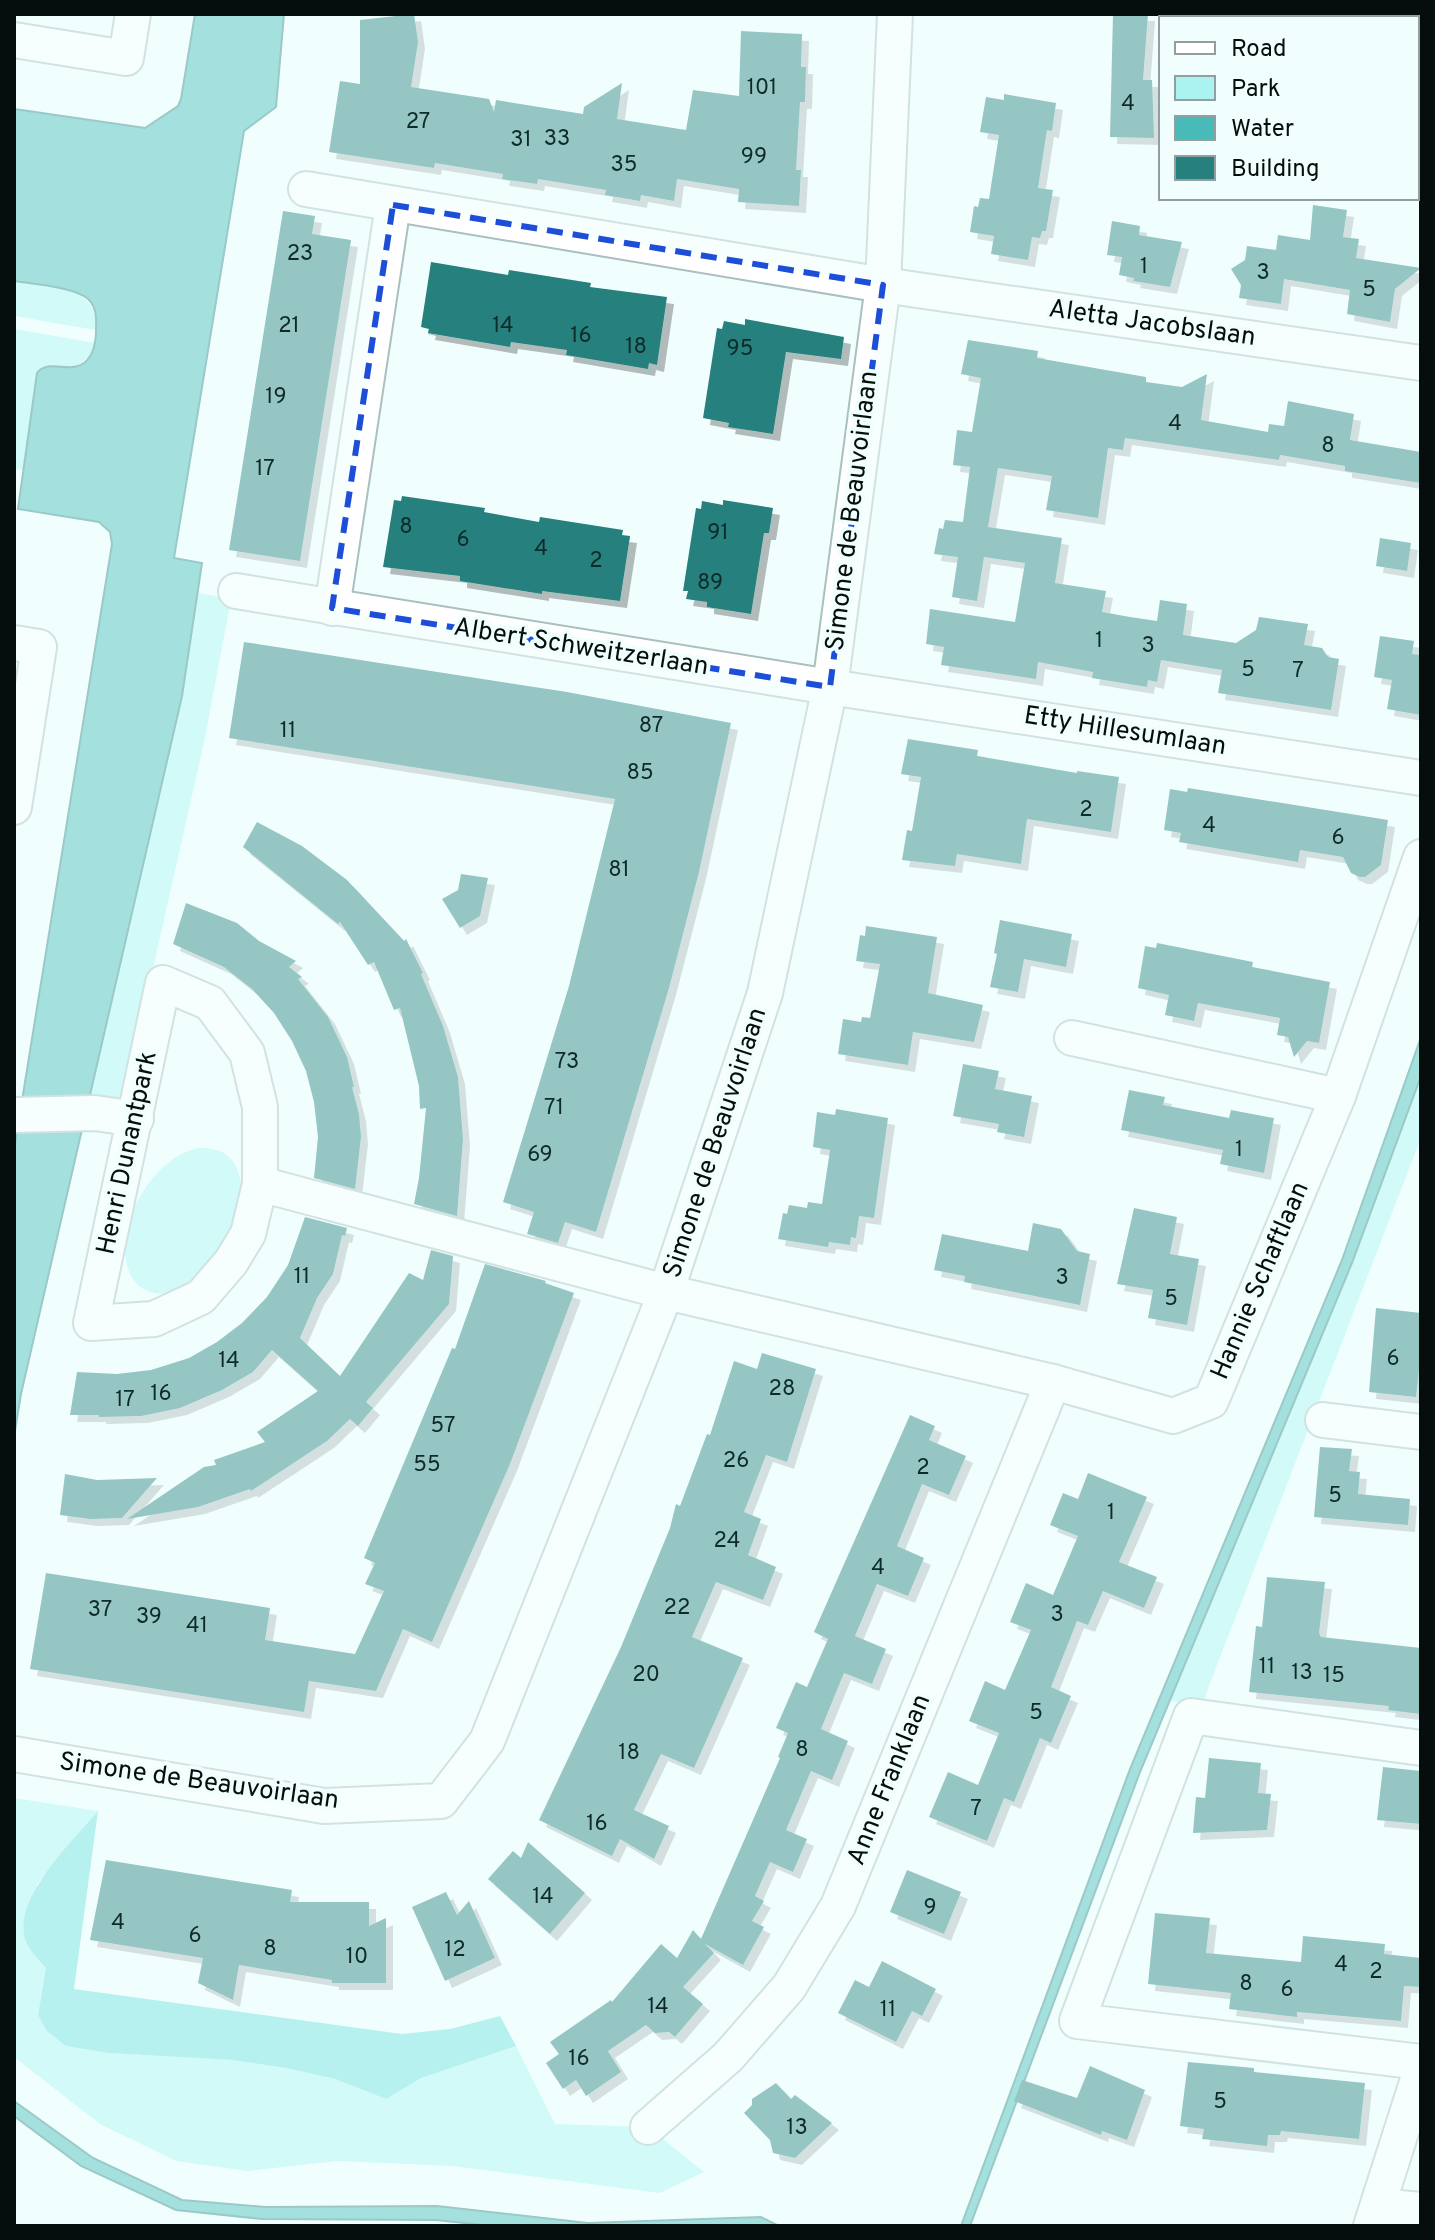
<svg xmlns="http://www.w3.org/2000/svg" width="1435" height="2240" viewBox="0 0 1435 2240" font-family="Overpass,sans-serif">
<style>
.green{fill:#abf3f1}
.forest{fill:#70dfdd}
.water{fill:#48bbb9;stroke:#348785;stroke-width:2}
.building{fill:#26807e;filter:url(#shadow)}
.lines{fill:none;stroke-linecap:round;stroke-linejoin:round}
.street-casing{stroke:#a8c0bf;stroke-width:38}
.street{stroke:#fff;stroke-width:34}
.marked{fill:none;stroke:#1d4ed8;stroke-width:6;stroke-dasharray:16 10;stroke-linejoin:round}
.labels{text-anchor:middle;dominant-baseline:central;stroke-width:8;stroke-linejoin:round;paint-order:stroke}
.number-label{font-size:22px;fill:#0e2a29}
.street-label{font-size:26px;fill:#060e0d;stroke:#f0fffe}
</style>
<defs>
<filter id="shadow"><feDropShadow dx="7" dy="7" stdDeviation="0" flood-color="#0004"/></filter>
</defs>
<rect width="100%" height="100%" fill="#f0fffe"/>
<!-- green -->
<g class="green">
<path d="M14 281C49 287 99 284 96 330L14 316Z"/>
<path d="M14 329 95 343 92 354 77 366H48L37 373 23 470 14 469Z"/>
<path d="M198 593 231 599 205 738 124 1097 88 1104 182 696Z"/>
<path d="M1421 1066V1138L1207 1691 1203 1706 1170 1701 1352 1263Z"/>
<path d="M198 1148C229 1147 240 1163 242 1193 242 1203 242 1215 238 1224 226 1250 199 1292 167 1294 93 1297 126 1165 198 1148Z"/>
<path d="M14 1798 98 1811 37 1884 35 1957 46 1968 38 2015 66 2046 109 2053 232 2060 286 2068 335 2079 386 2099 420 2078 516 2046 555 2124 648 2127 704 2172 660 2193 453 2166 337 2161 248 2171 176 2161 100 2124 14 2057Z"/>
</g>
<!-- forest -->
<path class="forest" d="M98 1811 74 1989 402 2034 450 2029 500 2016 516 2046 421 2078 386 2099 335 2079 286 2068 232 2060 109 2053 66 2046 47 2031 38 2015 46 1968C39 1961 32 1953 27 1944 8 1902 73 1841 98 1811Z"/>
<!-- water -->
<g class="water">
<path d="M195 14H284L276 107 244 131 174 558 202 563 182 696 21 1394 14 1437V1150L112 544 110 532 99 522 18 509 37 373C49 358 69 374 84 363 93 356 95 345 96 334 96 322 98 308 88 299 74 287 32 284 14 281V109L145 128 178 106 181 99Z"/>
<path d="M1421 1037V1076L1352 1263 1140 1772 970 2226H961L1130 1769 1342 1260Z"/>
<path d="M14 2101 93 2158 182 2200 265 2207 437 2206 588 2223 761 2217 779 2226H492L436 2220 262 2219 176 2210 81 2166 14 2116Z"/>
</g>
<!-- building -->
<g class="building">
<path d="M414 14 418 42 411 87 489 99 494 112 496 100 583 114 584 107 622 83 617 119 686 130 693 90 739 96 741 31 802 34 801 67H806L805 102H800L796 170H801L799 206 738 202 739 189 677 179 674 201 641 195 640 201 605 195 606 190 538 179 537 184 502 179 503 174 435 163 434 168 329 152 340 81 360 84V20Z"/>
<path d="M1113 14H1148L1143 80H1152L1154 138 1110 137Z"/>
<path d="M1004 94 1056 103 1052 131 1047 130 1038 188 1053 190 1046 231H1042L1040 238 1032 237 1028 260 991 254 994 236 970 232 974 206 978 207 980 198 989 199 999 135 980 132 986 97 1004 100Z"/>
<path d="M1313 205 1347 210 1343 237 1359 239 1356 258 1421 268 1395 289 1390 322 1347 314 1350 290 1284 279 1281 304 1239 298 1241 285 1231 269 1245 260 1247 246 1276 250 1278 235 1310 240Z"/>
<path d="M283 211 315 216 312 234 351 240 300 561 229 550Z"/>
<path d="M1112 221 1140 226 1139 235 1182 242 1170 287 1133 281 1134 278 1119 275 1122 257 1107 255Z"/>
<path d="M431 262 508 275 509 270 591 283 590 287 667 297 657 365 649 363 648 369 566 355 567 350 511 342 510 347 428 333 429 329 421 327Z"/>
<path d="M745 319 844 337 841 359 786 352 773 434 728 427 729 423 703 418 717 328 722 329 724 321 745 325Z"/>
<path d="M968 340 1038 351 1037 358 1146 377V382L1182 387 1207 374 1201 420 1268 432 1269 424 1284 426 1288 401 1354 414 1350 440 1421 452V483L1345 471V466L1280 455 1279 460 1125 438 1123 450 1108 448 1098 518 1046 510 1052 476 998 468 988 527 1062 538 1055 583 1106 591 1102 612 1130 617 1157 621 1160 600 1187 604 1183 635 1236 643 1256 630 1259 617 1308 624 1304 645 1322 648 1328 657 1339 659 1331 710 1218 693 1222 670 1161 660 1157 682 1148 680 1147 687 1092 678 1093 672 1038 662 1036 679 941 665 944 647 926 644 930 609 1015 622 1025 563 984 557 977 601 952 597 958 557 934 554 939 528 943 529 945 520 963 522 970 467 953 465 957 430 972 432 981 378 961 374Z"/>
<path d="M402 496 485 508 484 512 539 522 540 517 623 530 622 535 630 536 620 601 542 591V594L460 581V576L383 567 394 500 401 501Z"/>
<path d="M723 500 773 508 769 533H764L751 614 707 607V602L686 599 688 591H683L696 508 701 509 702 501 723 505Z"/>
<path d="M1380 538 1411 543 1407 571 1376 566Z"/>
<path d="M1380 636 1414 641 1412 654 1421 655V715L1387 709 1392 680 1374 677Z"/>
<path d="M244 642 567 692 731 723 699 872 669 988 596 1232 565 1222 558 1243 527 1234 534 1212 503 1202 569 986 615 799 229 738Z"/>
<path d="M908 739 978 750 977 756 1077 773V771L1119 777 1111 832 1027 819 1021 864 957 854 955 866 902 860 907 830 912 831 921 777 901 774Z"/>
<path d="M1188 788 1388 820 1381 865 1365 877H1360L1351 873 1343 857 1300 850 1298 862 1179 842 1181 833 1164 830 1170 789 1187 792Z"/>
<path d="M257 822 302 846 347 880 404 941 406 939 423 973 421 974 443 1026 458 1077 463 1139 457 1216 414 1204 419 1178 426 1108 420 1109 419 1086 400 1008 394 1010 374 962 368 965 340 922 338 924 243 847Z"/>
<path d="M461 874 488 878 480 916 460 928 442 899 458 890Z"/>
<path d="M186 903 237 923 259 941 296 961 289 967 302 977 298 979 328 1017 347 1057 354 1087H352L359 1114 361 1137 355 1189 314 1178 318 1137 314 1102 306 1071 292 1041 274 1013 252 989 224 967 173 944Z"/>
<path d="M1000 920 1072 934 1066 967 1024 959 1018 992 990 987 997 954 994 953Z"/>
<path d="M866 926 937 937 928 993 983 1005 974 1042 913 1032 908 1065 838 1054 843 1019 861 1022 862 1017 870 1018 880 964 856 961 860 935 865 936Z"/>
<path d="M1157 943 1253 962 1252 967 1330 982 1319 1043 1307 1041 1294 1057 1288 1037 1277 1035 1280 1018 1198 1003 1194 1021 1165 1015 1169 995 1138 988 1145 946 1156 948Z"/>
<path d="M963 1064 999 1071 995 1089 1032 1096 1024 1137 997 1132 999 1124 953 1116Z"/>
<path d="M1129 1090 1165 1097 1163 1105 1229 1118 1231 1110 1274 1118 1264 1173 1220 1164 1223 1150 1121 1130Z"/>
<path d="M836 1109 888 1118 874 1218 859 1216 856 1238 851 1237 850 1245 829 1242 828 1247 778 1239 783 1213 787 1214 789 1205 807 1208 808 1202 822 1204 830 1150 813 1147 817 1112 835 1115Z"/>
<path d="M1134 1208 1177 1217 1170 1254 1199 1259 1187 1325 1148 1318 1153 1290 1117 1284Z"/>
<path d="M305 1217 347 1228 345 1236 342 1235 333 1274 317 1298 300 1338 340 1376 409 1273 423 1280 431 1250 453 1256 449 1304 366 1402 373 1408 358 1426 350 1419 327 1441 251 1491 250 1489 198 1507 127 1519 204 1467 216 1465 214 1460 265 1442 257 1432 318 1391 272 1350 253 1372 222 1390 180 1408 141 1416 99 1417V1415H70L77 1372 117 1374 151 1370 189 1358 217 1342 242 1323 267 1297 288 1265Z"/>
<path d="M1033 1223 1061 1229 1077 1251 1090 1254 1080 1305 964 1282 965 1276 934 1270 942 1234 1028 1251Z"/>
<path d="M485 1264 546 1281 545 1283 574 1293 510 1464 432 1642 403 1629 376 1691 309 1681 304 1712 30 1669 46 1573 270 1608 265 1640 355 1654 384 1591 365 1584 375 1563 364 1558 452 1348 455 1349Z"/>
<path d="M1376 1308 1421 1313V1352L1416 1397 1369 1392Z"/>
<path d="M762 1353 816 1369 787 1462 766 1455 744 1512 761 1519 748 1555 776 1567 763 1600 716 1582 692 1637 743 1658 694 1768 661 1754 634 1810 669 1826 654 1859 620 1839 612 1856 539 1820 621 1647 670 1528 676 1504 680 1506 707 1434 710 1435 734 1361 757 1369Z"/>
<path d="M910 1415 935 1426 929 1440 966 1456 949 1495 922 1484 897 1546 924 1558 908 1596 877 1584 855 1636 886 1649 872 1684 844 1673 821 1729 848 1741 832 1780 811 1771 786 1830 807 1839 793 1872 770 1862 755 1896 764 1901 752 1921 764 1927 743 1965 705 1944 714 1953 683 1987 703 2004 675 2037 669 2032 655 2033 646 2025 608 2051 621 2072 586 2096 576 2080 563 2089 546 2063 559 2054 550 2042 611 2000 612 2002 661 1944 677 1958 693 1930 701 1939 780 1758 778 1757 788 1733 776 1728 796 1682 807 1687 828 1639 814 1632Z"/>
<path d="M1320 1447 1352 1449 1349 1471 1360 1472 1358 1494 1410 1499 1408 1525 1314 1517Z"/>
<path d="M1088 1473 1147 1497 1119 1562 1157 1577 1144 1608 1103 1591 1088 1625 1077 1621 1051 1687 1071 1696 1051 1743 1040 1738 1014 1802 1004 1798 987 1841 929 1817 948 1772 978 1785 999 1733 969 1721 985 1681 1005 1690 1031 1630 1010 1622 1026 1583 1053 1595 1078 1536 1050 1525 1063 1493 1078 1499Z"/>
<path d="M65 1474 97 1480 157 1478 122 1518 90 1519 60 1515Z"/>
<path d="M1267 1577 1325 1582 1319 1633 1321 1637 1421 1648V1714L1388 1710 1389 1706 1249 1692 1256 1626 1262 1627Z"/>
<path d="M1209 1758 1261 1763 1258 1793 1271 1794 1267 1830 1193 1833 1196 1797 1205 1798Z"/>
<path d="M1383 1767 1421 1771V1824L1377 1820Z"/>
<path d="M528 1842 585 1893 550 1934 488 1879 513 1851 521 1858Z"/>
<path d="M106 1860 292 1890 290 1902H369V1926L386 1918V1983H332V1980L239 1965 233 2000 198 1983 203 1958 90 1940Z"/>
<path d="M907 1870 961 1892 944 1934 890 1912Z"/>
<path d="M446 1892 457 1915 469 1901 495 1958 445 1981 412 1907Z"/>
<path d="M1155 1913 1210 1918 1206 1953 1301 1962 1303 1936 1385 1944 1384 1954 1421 1958V1987L1404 1986 1401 2021 1297 2012V2017L1229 2009 1231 1993 1148 1984Z"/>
<path d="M882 1961 936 1989 922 2016 912 2011 896 2042 838 2013 855 1980 869 1987Z"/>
<path d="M1188 2062 1254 2068V2072L1365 2083 1359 2139 1281 2131 1280 2135H1268L1267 2146 1202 2139 1204 2129 1180 2126Z"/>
<path d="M1090 2066 1145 2090 1127 2140 1102 2131 1101 2135 1014 2101 1022 2080 1077 2098Z"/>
<path d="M776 2083 791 2099 795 2095 832 2123 795 2158 773 2153 770 2140 744 2113 752 2105V2099Z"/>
</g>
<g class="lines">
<defs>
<g id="street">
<path d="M14 40 126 58 133 14"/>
<path d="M1417 81 1421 82"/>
<path d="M306 189 883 285 1421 363"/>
<path d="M236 591 830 687 1421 778"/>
<path d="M332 608 393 205"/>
<path d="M14 643 39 647 14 807"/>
<path d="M163 983 210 1003 247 1053 260 1107V1184L248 1234 231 1262 201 1297 154 1319 91 1323Z"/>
<path d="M1072 1038 1338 1096"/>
<path d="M14 1115 95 1113 136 1119"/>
<path d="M260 1184 666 1292 1053 1382 1173 1416 1211 1401 1338 1096 1421 857"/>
<path d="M1323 1420 1421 1432"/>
<path d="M1421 1748 1191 1716 1077 2021 1421 2062"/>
<path d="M14 1754 324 1806 441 1801 487 1741 666 1292 765 993 830 687 883 285 895 14"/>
<path d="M648 2127 728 2057 789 1987 838 1906 1053 1382"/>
<path d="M1378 2206 1421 2210"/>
<path d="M1371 2226 1421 2070"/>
</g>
</defs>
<!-- street casing -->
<use href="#street" class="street-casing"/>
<!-- street -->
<use href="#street" class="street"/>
</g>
<!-- marked area -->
<path d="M0 0H1435V2240H0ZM393 205 883 285 830 687 332 608Z" fill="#f0fffe" fill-opacity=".55" fill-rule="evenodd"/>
<path class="marked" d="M393 205 883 285 830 687 332 608Z"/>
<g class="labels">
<!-- number labels -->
<g class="number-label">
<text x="762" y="88">101</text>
<text x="1128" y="104">4</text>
<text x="418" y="122">27</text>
<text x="557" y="139">33</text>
<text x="521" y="140">31</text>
<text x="754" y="157">99</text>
<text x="624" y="165">35</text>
<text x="300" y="254">23</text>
<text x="1144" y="267">1</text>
<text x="1263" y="273">3</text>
<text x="1369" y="290">5</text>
<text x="289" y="326">21</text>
<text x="503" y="326">14</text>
<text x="581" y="336">16</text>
<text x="636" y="347">18</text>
<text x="740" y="349">95</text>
<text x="276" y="397">19</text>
<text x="1175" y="424">4</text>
<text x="1328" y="446">8</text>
<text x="265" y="469">17</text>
<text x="406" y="527">8</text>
<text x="718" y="533">91</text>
<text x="463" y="540">6</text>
<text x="541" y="549">4</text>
<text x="596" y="561">2</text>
<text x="710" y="583">89</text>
<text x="1099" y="641">1</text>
<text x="1148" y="646">3</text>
<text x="1248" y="670">5</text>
<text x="1298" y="671">7</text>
<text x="651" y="726">87</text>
<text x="288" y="731">11</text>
<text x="640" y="773">85</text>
<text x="1086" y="810">2</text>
<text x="1209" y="826">4</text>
<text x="1338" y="838">6</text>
<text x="619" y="870">81</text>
<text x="567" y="1062">73</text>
<text x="554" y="1108">71</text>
<text x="1239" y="1150">1</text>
<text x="540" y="1155">69</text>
<text x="302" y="1277">11</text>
<text x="1062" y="1278">3</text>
<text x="1171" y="1299">5</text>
<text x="1393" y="1359">6</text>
<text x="229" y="1361">14</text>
<text x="782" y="1389">28</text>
<text x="161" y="1394">16</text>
<text x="125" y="1400">17</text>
<text x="443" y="1426">57</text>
<text x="736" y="1461">26</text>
<text x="427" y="1465">55</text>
<text x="923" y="1468">2</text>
<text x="1335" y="1496">5</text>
<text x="1111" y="1513">1</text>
<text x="727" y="1541">24</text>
<text x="878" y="1568">4</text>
<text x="677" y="1608">22</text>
<text x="100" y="1610">37</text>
<text x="1057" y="1615">3</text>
<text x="149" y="1617">39</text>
<text x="197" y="1626">41</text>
<text x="1267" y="1667">11</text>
<text x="1302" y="1673">13</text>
<text x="646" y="1675">20</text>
<text x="1334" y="1676">15</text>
<text x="1036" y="1713">5</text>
<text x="802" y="1750">8</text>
<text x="629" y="1753">18</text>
<text x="976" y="1809">7</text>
<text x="597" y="1824">16</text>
<text x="543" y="1897">14</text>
<text x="930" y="1908">9</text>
<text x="118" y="1923">4</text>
<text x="195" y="1936">6</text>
<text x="270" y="1949">8</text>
<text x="455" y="1950">12</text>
<text x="357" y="1957">10</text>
<text x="1341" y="1965">4</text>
<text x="1376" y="1972">2</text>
<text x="1246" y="1984">8</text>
<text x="1287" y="1990">6</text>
<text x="658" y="2007">14</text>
<text x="888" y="2010">11</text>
<text x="579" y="2059">16</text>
<text x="1220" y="2102">5</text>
<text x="797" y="2128">13</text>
</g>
<!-- street labels -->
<g class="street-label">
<text transform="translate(1152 324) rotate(8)">Aletta Jacobslaan</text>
<text transform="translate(853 511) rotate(-83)">Simone de Beauvoirlaan</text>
<text transform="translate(581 648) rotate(9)">Albert Schweitzerlaan</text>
<text transform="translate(1125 732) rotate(9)">Etty Hillesumlaan</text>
<text transform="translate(716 1143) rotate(-72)">Simone de Beauvoirlaan</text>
<text transform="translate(128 1153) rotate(-78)">Henri Dunantpark</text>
<text transform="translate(1261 1281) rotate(-67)">Hannie Schaftlaan</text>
<text transform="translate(890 1780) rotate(-68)">Anne Franklaan</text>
<text transform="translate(199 1782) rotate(8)">Simone de Beauvoirlaan</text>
</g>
</g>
<!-- border -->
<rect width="1435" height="2240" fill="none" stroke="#060e0d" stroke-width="32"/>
<!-- legend -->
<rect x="1159" y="16" width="260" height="184" fill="#f0fffe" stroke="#929f9e" stroke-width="2"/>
<rect x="1175" y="42" width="40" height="12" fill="#ffffff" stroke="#929f9e" stroke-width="2"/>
<text x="1231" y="56" font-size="24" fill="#060e0d">Road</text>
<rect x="1175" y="76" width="40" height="24" fill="#abf3f1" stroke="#929f9e" stroke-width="2"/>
<text x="1231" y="96" font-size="24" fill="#060e0d">Park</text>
<rect x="1175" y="116" width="40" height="24" fill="#48bbb9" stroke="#929f9e" stroke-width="2"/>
<text x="1231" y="136" font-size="24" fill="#060e0d">Water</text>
<rect x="1175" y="156" width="40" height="24" fill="#26807e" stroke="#929f9e" stroke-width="2"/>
<text x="1231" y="176" font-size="24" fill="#060e0d">Building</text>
</svg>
